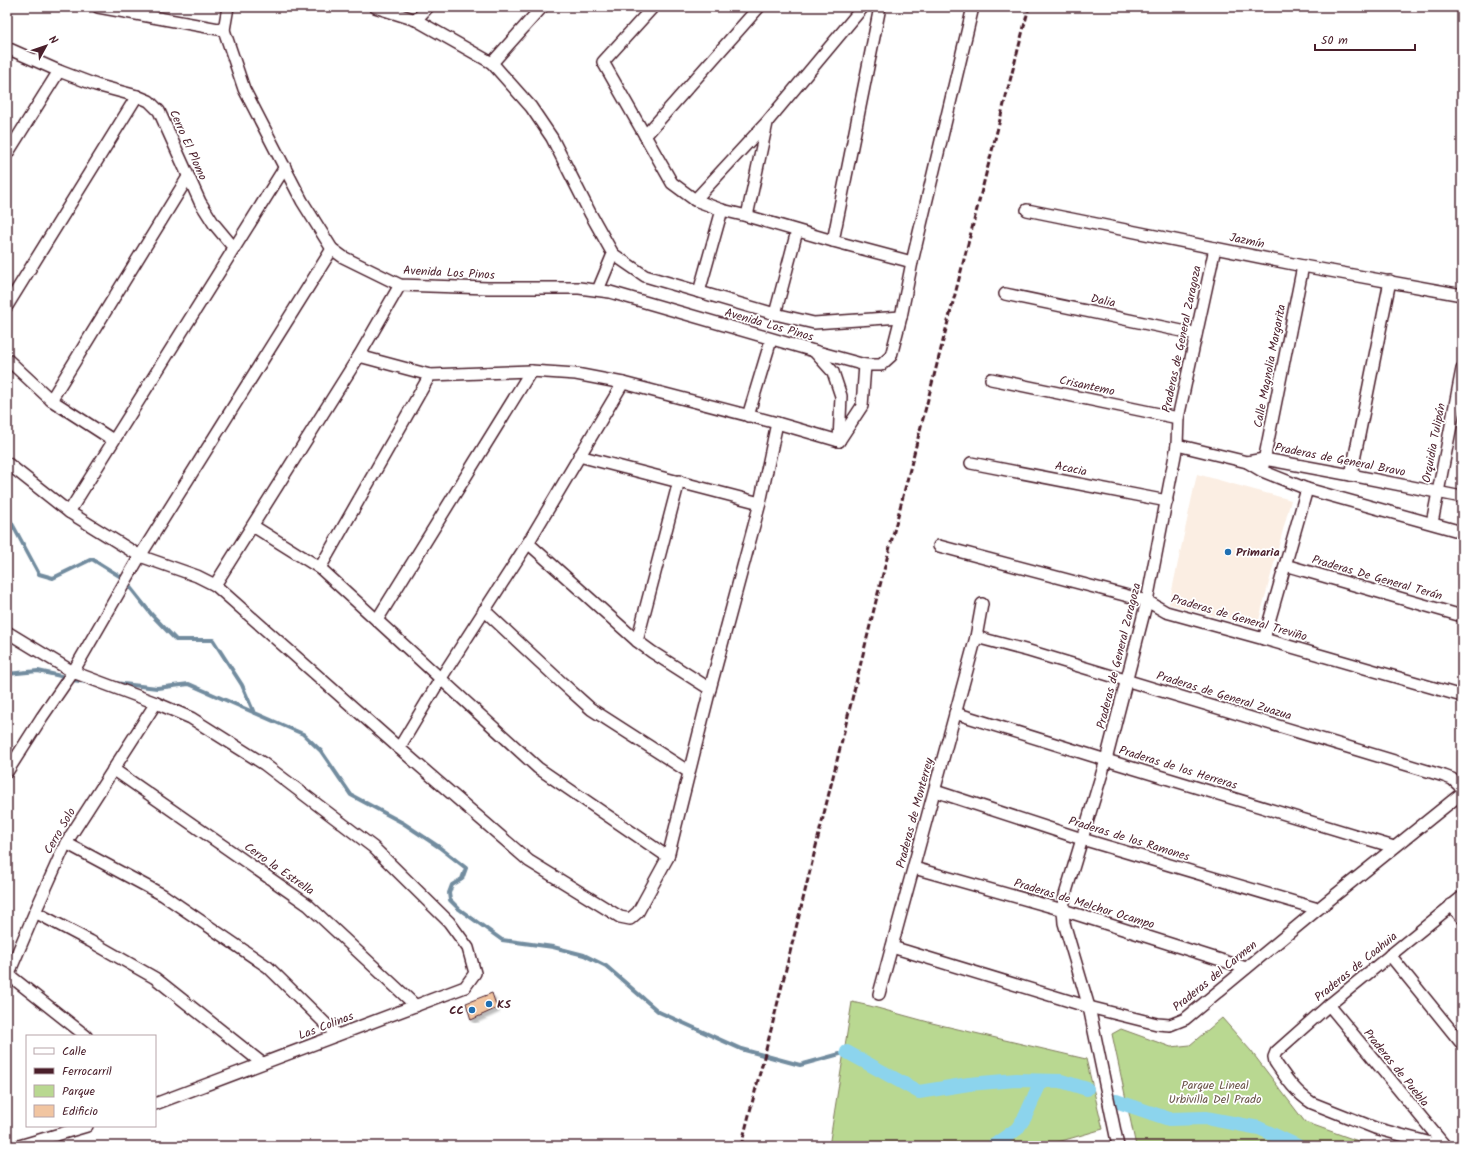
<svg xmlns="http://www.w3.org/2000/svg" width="1469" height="1153" viewBox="0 0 1469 1153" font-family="Kalam,sans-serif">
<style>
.built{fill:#fbeee3}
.green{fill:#b9d891;stroke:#827c5e}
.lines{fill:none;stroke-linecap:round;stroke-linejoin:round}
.stream{stroke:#728c9f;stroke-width:4}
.canal{stroke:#8cd4ed;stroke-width:14}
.building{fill:#f1c5a1;stroke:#4a1f2b;filter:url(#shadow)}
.minor-casing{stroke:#4a1f2b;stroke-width:14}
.minor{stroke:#fff;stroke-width:11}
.rail{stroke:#4a1f2b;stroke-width:3;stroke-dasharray:6 3;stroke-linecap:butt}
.poi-dot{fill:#1f6fb2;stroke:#fff;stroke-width:1.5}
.labels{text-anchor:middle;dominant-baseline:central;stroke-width:3.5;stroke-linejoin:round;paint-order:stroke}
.street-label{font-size:12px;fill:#4a1f2b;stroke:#fff}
.poi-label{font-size:12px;font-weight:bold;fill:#4a1f2b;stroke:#fff;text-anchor:start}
.park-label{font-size:12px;fill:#6b564a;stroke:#fff}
</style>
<defs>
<filter id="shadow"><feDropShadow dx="2.5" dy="4" stdDeviation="1" flood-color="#0004"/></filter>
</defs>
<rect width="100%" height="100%" fill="#fff"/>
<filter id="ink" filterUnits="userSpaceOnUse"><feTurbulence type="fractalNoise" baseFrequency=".025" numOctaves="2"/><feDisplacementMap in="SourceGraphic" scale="8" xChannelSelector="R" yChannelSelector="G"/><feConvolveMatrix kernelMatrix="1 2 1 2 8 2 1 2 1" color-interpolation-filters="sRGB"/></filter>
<g filter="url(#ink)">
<!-- built -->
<path class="built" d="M1197 474 1291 500 1257 627 1169 604Z"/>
<!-- green -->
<g class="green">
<path d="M852 1002 870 1006 932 1023 1086 1059 1103 1129 1044 1146H829Z"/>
<path d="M1222 1018 1251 1051 1305 1122 1372 1146H1136L1112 1034 1121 1029 1171 1047 1190 1045Z"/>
</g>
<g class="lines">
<!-- stream -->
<g class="stream">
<path d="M7 520H10L39 574 53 578 92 559 121 577"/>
<path d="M129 586 152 615 176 640H213L242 685 254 713"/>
<path d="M7 674 38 671 65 677"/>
<path d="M73 680 86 682"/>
<path d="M115 683 157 688 189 684 303 734 321 751 351 795 403 823 439 847 466 868 462 879 452 885 449 893 450 900 459 909 502 940 553 947 584 955 606 966 659 1012 741 1049 800 1065 847 1052"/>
</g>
<!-- canal -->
<g class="canal">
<path d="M847 1052 919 1092 969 1084 1016 1080 1061 1081 1087 1089"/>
<path d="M1116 1101 1169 1119 1206 1118 1259 1128 1298 1146"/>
<path d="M993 1146 1017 1129 1025 1117 1041 1081"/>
</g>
</g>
<!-- building -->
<path class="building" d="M492 993 497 1008 471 1020 466 1003Z"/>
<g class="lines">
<defs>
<g id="minor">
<path d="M98 7 224 30 244 89 302 201 332 249 343 257 400 285 488 288H579L610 292 814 351 865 365H881L891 356 901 317 912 262 973 7"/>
<path d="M375 7 416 20 492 63 531 107 552 138 590 213 613 254 645 276 775 314 814 323 901 317"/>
<path d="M653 7 603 62 672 183 695 200 722 210 747 216 833 241 912 262"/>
<path d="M416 20 428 7"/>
<path d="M224 30 228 7"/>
<path d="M7 48 59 71 96 85 137 96 149 101 159 111 200 202 214 224 234 248"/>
<path d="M492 63 542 7"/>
<path d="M645 136 759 7"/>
<path d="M7 154 59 71"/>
<path d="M695 200 767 122 863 7"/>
<path d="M1027 210 1303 266 1462 295"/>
<path d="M747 216 767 123"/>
<path d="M833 241 880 7"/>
<path d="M598 290 613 254"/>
<path d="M699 292 722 210"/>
<path d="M1005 294 1196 334"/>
<path d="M7 306 137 96"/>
<path d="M775 314 797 231"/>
<path d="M814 351 833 372 841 396 839 441"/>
<path d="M359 356 430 375 531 371 576 374 623 383 777 423 839 441"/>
<path d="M7 359 51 400 113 440"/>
<path d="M991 379 1178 418"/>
<path d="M51 400 188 177"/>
<path d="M748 416 771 340"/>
<path d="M839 441 862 406 865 365"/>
<path d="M1177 445 1247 462 1262 471 1307 489 1462 532"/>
<path d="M579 456 760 503"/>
<path d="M1247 462 1264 459 1351 475 1462 497"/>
<path d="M7 463 69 512 140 556 197 576 215 585 399 748 529 861 620 917 630 919 638 912 668 857 710 689 760 503 777 423"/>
<path d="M971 463 1167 501"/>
<path d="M1263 466 1303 266"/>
<path d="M1351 475 1390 281"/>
<path d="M69 512 285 167"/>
<path d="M1432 523 1462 369"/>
<path d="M253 526 320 568 538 768 668 857"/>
<path d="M528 543 637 641 652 652 710 689"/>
<path d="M939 546 1147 601 1166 612 1264 639 1462 696"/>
<path d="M1285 565 1462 616"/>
<path d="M320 568 430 375"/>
<path d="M215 585 359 356 400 285"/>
<path d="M484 610 560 681 591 709 689 772"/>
<path d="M377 620 531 371"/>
<path d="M7 632 73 672 156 703 191 718 264 764 373 847 449 922 468 948 475 973 465 987 155 1104"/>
<path d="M976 637 1029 651 1444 776 1452 779 1462 788"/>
<path d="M1264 639 1307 489"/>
<path d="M637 641 679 481"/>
<path d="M955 713 1106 760 1394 847"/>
<path d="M399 748 441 678 528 543 623 383"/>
<path d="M113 769 308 905 416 1006"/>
<path d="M7 772 42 717 73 672 140 556 332 249"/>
<path d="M935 791 1082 839 1318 909"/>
<path d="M66 843 163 895 268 967 337 1035"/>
<path d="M914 868 1063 910 1246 968"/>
<path d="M1451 905 1462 918"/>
<path d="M35 912 90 941 155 978 262 1063"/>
<path d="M892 947 1089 1007 1157 1024 1170 1025 1185 1019 1318 909 1462 793"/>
<path d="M1390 955 1462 1044"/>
<path d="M9 975 86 1036"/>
<path d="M7 982 12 966 35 912 66 843 156 703"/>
<path d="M879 994 976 637 982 604"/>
<path d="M1329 1005 1445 1146"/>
<path d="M19 1146 87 1126"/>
<path d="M1118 1146 1089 1007 1064 923 1063 910 1065 895 1106 760 1147 601 1177 445 1178 418 1215 248"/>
<path d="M1442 1146 1375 1128 1312 1103C1295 1092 1286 1078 1275 1062L1274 1057 1276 1052 1329 1005 1462 897"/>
</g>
</defs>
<!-- minor casing -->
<use href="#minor" class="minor-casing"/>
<!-- minor -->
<use href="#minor" class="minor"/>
<!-- rail -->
<path class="rail" d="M741 1146 772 1026 876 601 1029 7"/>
</g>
</g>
<!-- markers -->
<g class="poi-dot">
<circle cx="1228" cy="552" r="4"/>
<circle cx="489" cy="1004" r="4"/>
<circle cx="472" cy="1010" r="4"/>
</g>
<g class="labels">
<!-- street labels -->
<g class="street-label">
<text transform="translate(188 145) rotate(66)">Cerro El Plomo</text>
<text transform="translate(1247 241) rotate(12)">Jazmín</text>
<text transform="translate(449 273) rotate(3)">Avenida Los Pinos</text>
<text transform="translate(1103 301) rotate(12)">Dalia</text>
<text transform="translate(769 325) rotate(16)">Avenida Los Pinos</text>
<text transform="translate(1182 339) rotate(-78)">Praderas de General Zaragoza</text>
<text transform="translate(1270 366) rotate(-79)">Calle Magnolia Margarita</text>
<text transform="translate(1087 386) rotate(12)">Crisantemo</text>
<text transform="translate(1434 443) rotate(-79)">Orquidia Tulipán</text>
<text transform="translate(1340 460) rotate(11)">Praderas de General Bravo</text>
<text transform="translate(1071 469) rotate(11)">Acacia</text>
<text transform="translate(1377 578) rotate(16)">Praderas De General Terán</text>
<text transform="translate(1239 618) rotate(16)">Praderas de General Treviño</text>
<text transform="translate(1119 656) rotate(-76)">Praderas de General Zaragoza</text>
<text transform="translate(1224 696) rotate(17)">Praderas de General Zuazua</text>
<text transform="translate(1178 768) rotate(17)">Praderas de los Herreras</text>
<text transform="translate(915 813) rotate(-75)">Praderas de Monterrey</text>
<text transform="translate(60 831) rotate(-60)">Cerro Solo</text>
<text transform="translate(1129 839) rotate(17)">Praderas de los Ramones</text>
<text transform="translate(279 869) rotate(35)">Cerro la Estrella</text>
<text transform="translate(1084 904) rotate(17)">Praderas de Melchor Ocampo</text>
<text transform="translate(1356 967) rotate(-39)">Praderas de Coahuia</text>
<text transform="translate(1215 976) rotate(-39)">Praderas del Carmen</text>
<text transform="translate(326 1026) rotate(-21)">Las Colinas</text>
<text transform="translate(1396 1068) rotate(51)">Praderas de Puebla</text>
</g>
<!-- poi labels -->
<g class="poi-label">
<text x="1236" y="552">Primaria</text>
<text x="497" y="1004">KS</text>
<text x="464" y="1010" text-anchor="end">CC</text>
</g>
<!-- park labels -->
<g class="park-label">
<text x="1215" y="1085">Parque Lineal<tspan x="1215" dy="14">Urbivilla Del Prado</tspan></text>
</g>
</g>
<!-- margin -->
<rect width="1469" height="1153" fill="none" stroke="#fff" stroke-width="24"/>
<rect x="12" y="12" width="1445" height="1129" fill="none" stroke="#4a1f2b" stroke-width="1.5" filter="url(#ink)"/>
<!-- legend -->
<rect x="26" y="1035" width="130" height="92" fill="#ffffff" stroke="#b7a5aa"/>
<rect x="34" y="1048" width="20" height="6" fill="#ffffff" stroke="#b7a5aa"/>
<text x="62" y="1055" font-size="12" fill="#4a1f2b">Calle</text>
<rect x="34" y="1068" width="20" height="6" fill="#4a1f2b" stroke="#b7a5aa"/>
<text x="62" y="1075" font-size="12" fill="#4a1f2b">Ferrocarril</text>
<rect x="34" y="1085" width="20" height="12" fill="#b9d891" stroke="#b7a5aa"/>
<text x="62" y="1095" font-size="12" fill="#4a1f2b">Parque</text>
<rect x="34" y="1105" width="20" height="12" fill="#f1c5a1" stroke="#b7a5aa"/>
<text x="62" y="1115" font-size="12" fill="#4a1f2b">Edificio</text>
<!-- north arrow -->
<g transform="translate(46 46) rotate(50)" stroke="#ffffff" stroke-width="3" paint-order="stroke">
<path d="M0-3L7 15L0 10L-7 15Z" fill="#4a1f2b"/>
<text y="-6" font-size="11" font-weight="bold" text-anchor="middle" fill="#4a1f2b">N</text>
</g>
<!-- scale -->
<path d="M1315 44v6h100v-6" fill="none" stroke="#4a1f2b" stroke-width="2"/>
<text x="1321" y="44" font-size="12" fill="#4a1f2b" stroke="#ffffff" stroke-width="3" paint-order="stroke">50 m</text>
</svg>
